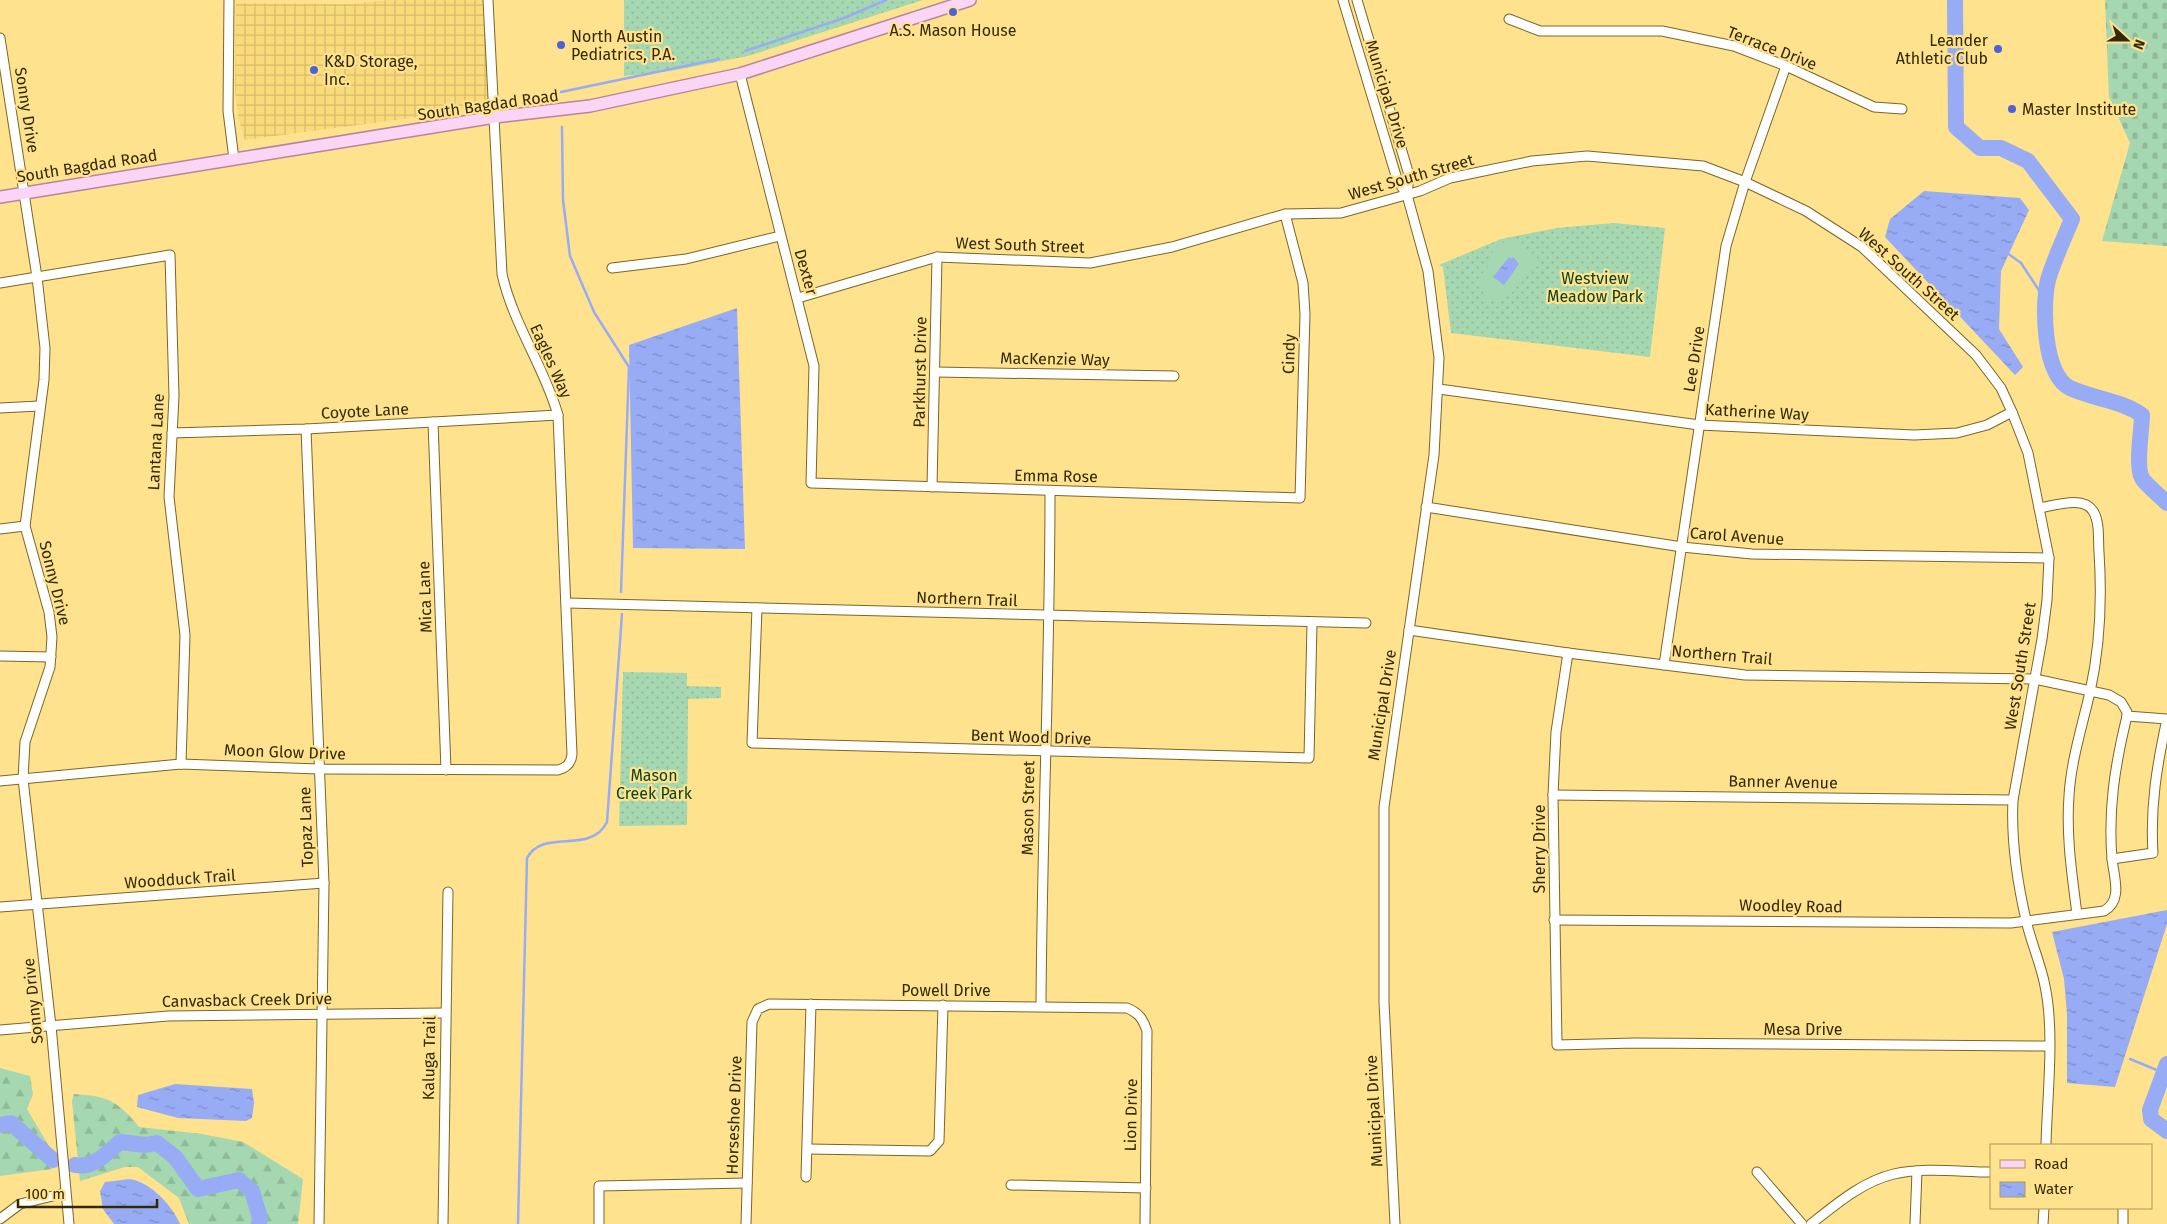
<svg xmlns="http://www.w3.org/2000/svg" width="2167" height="1224" viewBox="0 0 2167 1224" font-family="'Fira Sans',sans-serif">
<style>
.industrial{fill:url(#industrial-grid)}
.grass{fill:url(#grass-dots)}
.forest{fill:url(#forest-firs)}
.cemetery{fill:url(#cemetery-stones)}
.garden{fill:#a5d7b1}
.water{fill:url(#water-ripples)}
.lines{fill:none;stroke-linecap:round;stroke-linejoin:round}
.stream{stroke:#98acf6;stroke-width:2.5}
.river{stroke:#98acf6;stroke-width:16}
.minor-casing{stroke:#7b6625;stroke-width:11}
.major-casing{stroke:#b4869d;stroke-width:14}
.minor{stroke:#fff;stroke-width:9}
.major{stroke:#fbd5f6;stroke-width:11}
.poi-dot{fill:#4d62d6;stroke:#ffe28d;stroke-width:2}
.labels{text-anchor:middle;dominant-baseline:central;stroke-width:4.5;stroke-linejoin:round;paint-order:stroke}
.poi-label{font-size:16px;fill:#342803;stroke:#ffe28d;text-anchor:start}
.street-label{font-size:16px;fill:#342803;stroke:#ffe28d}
.park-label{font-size:16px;fill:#0a4321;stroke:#ffe28d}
</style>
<defs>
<pattern id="industrial-grid" width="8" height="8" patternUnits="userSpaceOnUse" patternTransform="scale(1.25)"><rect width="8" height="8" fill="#fadb7c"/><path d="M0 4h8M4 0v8" fill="none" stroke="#d7bc6a"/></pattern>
<pattern id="grass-dots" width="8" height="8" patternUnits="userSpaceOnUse" patternTransform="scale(1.25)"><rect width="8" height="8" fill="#a5d7b1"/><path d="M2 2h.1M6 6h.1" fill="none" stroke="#8fb997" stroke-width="1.8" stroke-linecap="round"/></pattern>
<pattern id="forest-firs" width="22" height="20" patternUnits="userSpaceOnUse" patternTransform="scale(1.25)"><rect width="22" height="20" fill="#a5d7b1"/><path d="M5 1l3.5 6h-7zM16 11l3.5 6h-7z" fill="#8fb997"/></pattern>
<pattern id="cemetery-stones" width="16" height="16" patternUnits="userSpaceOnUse" patternTransform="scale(1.25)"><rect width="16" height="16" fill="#a5d7b1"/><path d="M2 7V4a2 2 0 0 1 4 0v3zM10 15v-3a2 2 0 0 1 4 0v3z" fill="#8fb997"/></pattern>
<pattern id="water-ripples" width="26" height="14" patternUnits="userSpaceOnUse" patternTransform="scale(1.25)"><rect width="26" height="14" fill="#98acf6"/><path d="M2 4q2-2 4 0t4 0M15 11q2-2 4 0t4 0" fill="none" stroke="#7d8cc5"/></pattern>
</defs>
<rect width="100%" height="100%" fill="#ffe28d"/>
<!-- industrial -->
<path class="industrial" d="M388 0H488L495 103 434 115 245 140 238 117 235 89 236 3 353 4Z"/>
<!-- grass -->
<g class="grass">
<path d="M624 0H923L748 56 670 71 624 76Z"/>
<path d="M1614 223 1665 228 1650 357 1451 333 1443 267 1439 265 1501 239 1557 228Z"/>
<path d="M623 672 687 673V686L721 687V698L688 699 687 825 619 826Z"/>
</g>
<!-- forest -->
<g class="forest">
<path d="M0 1068 30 1076 33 1094 27 1109 50 1148 52 1169 0 1176Z"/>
<path d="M74 1094C108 1096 118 1101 139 1127L202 1134 243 1142 303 1179 298 1224H189L179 1198 138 1167H125L80 1181 72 1101Z"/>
</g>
<!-- cemetery -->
<path class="cemetery" d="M2105 0H2167V246L2102 241 2130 143 2109 97Z"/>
<!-- garden -->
<g class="garden">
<path d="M1513 238 1538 258 1509 296 1490 300 1484 297 1480 276 1490 264 1486 261 1501 241 1507 246Z"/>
<path d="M1582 285 1586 307 1563 312 1559 290Z"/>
</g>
<!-- water -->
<g class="water">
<path d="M1924 191 2020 198 2029 210 2001 271 1999 329 2023 367 2015 375 1885 237 1890 219Z"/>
<path d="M1509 257 1512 259 1513 257 1519 264 1504 285 1493 277Z"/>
<path d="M737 308 745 549 633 548 629 345Z"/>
<path d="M2167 910V924L2115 1087 2067 1083V1014L2064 979 2052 932Z"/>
<path d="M175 1084 252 1089 254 1103 252 1118 246 1121 178 1118 137 1107 138 1095Z"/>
<path d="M130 1179C150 1182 172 1205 180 1224H114L103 1209 100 1191 105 1182Z"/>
</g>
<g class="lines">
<!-- stream -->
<g class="stream">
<path d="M745 51 844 18 886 0"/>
<path d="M561 92 719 59"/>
<path d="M562 127 563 200 570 256 594 312 629 367 621 592"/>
<path d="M2007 253 2021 263 2046 301"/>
<path d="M2130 1059 2164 1073"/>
<path d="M518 1224 527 858C544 827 590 856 607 822L622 614"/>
</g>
<!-- river -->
<g class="river">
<path d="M1955 0 1956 127 1980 148H2001L2028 161 2072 219C2064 239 2054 259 2048 280 2042 305 2043 375 2070 388 2094 399 2120 400 2142 415 2142 431 2134 471 2144 481 2151 489 2160 496 2167 503"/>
<path d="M2167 1064 2150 1110 2151 1119 2167 1131"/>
<path d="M0 1125 11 1123 53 1160"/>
<path d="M75 1165C93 1169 107 1153 120 1142L146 1145 157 1143 175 1157 198 1189 239 1180 252 1191 260 1218 259 1224"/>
</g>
<defs>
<g id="minor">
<path d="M229 0 228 111 234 159"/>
<path d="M1343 0 1397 179 1407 195 1428 271 1439 358 1434 455 1384 807V1002L1395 1224"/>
<path d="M1357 0 1409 175 1407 195"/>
<path d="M1509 19 1540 31H1662L1734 46 1786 66 1874 107 1902 109"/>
<path d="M0 38 37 277 45 348 44 380 25 526 49 612 52 637 50 667 25 742 23 779 51 1026 69 1224"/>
<path d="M740 74 814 366 811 483 1300 498 1305 314 1303 283 1285 214"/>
<path d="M612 268 686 259 780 236"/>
<path d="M0 283 170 255 174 396 169 497 185 635 181 764"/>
<path d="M798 298 937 257 1090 263 1172 247 1285 214 1341 213 1420 191 1450 178 1532 161 1587 156 1703 166 1745 182 1806 211 1862 247 1976 355 2001 388 2012 412 2028 453 2049 558 2047 600 2042 639 2013 800C2011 840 2017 881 2026 920 2031 943 2041 964 2045 986 2055 1033 2047 1097 2046 1145"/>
<path d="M935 372 1174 376"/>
<path d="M1439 389 1699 425 1914 435 1957 433 1987 425 2012 412"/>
<path d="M0 408 39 406"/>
<path d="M433 422 446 770"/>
<path d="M306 429 324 883 319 1224"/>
<path d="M172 433 306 429 558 415"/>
<path d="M932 487 937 257"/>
<path d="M1426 507 1682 547 1752 554 2049 558"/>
<path d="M2039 508C2054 506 2083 495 2093 511 2100 522 2098 539 2099 552 2102 598 2100 647 2090 692 2082 727 2071 761 2069 796 2066 836 2072 875 2077 914"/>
<path d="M0 529 25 526"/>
<path d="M567 603 1366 623"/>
<path d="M757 608 752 743 1309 758 1312 623"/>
<path d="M1409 630 1568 653 1745 675 2035 679 2109 695 2121 702 2127 712V716L2167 719C2157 765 2150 806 2153 853L2112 859C2114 878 2123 900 2104 911L2011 923 1554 920"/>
<path d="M1568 653 1556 732 1553 795 1557 1045 1635 1043 2048 1046"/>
<path d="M0 656 51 657"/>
<path d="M1664 665 1726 246 1745 182 1786 66"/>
<path d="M0 781 181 764 319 769 558 770C566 768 571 764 572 754L558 415C544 366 513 324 502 274L488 0"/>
<path d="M1553 795 2013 800"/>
<path d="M2112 859C2108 809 2115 765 2127 716"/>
<path d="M0 907 324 883"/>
<path d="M1041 1006C1042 834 1050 662 1050 491"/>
<path d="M0 1030 168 1016 444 1013"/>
<path d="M808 1149 930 1151 939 1141 943 1005"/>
<path d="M1757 1172 1802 1224"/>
<path d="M806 1177 811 1004"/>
<path d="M1011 1185 1146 1188"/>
<path d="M0 1219 20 1204 65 1193"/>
<path d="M443 1224 448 892"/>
<path d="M599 1224V1186L747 1183"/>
<path d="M746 1224 752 1022 758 1009 769 1004 1127 1008C1139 1013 1143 1019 1147 1031L1145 1224"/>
<path d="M1811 1224C1835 1205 1863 1181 1894 1174 1924 1167 1960 1172 1991 1172"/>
<path d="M1915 1224 1917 1171"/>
<path d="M2043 1224 2044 1208"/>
<path d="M2123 1224V1208"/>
</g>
<path id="major" d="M0 197 495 117 590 106 740 74 970 0"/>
</defs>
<!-- minor casing -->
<use href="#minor" class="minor-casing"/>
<!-- major casing -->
<use href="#major" class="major-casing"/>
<!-- minor -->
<use href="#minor" class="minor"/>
<!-- major -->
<use href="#major" class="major"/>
</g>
<!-- markers -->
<g class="poi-dot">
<circle cx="953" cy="12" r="5"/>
<circle cx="561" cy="45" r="5"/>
<circle cx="1998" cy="49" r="5"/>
<circle cx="314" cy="70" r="5"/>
<circle cx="2012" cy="109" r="5"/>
</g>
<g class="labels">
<!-- poi labels -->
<g class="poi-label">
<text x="953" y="30" text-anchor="middle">A.S. Mason House</text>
<text x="571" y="36">North Austin<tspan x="571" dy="18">Pediatrics, P.A.</tspan></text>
<text x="1988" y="40" text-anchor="end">Leander<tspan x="1988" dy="18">Athletic Club</tspan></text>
<text x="324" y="61">K&amp;D Storage,<tspan x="324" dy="18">Inc.</tspan></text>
<text x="2022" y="109">Master Institute</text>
</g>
<!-- street labels -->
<g class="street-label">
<text transform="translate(1772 48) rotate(21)">Terrace Drive</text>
<text transform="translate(1387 94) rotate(73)">Municipal Drive</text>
<text transform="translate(488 105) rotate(-8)">South Bagdad Road</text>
<text transform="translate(27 110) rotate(81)">Sonny Drive</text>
<text transform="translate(87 166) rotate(-9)">South Bagdad Road</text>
<text transform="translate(1411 177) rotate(-16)">West South Street</text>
<text transform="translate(1020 245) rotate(2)">West South Street</text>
<text transform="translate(806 272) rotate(74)">Dexter</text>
<text transform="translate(1909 274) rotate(42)">West South Street</text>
<text transform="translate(1289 354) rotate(-88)">Cindy</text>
<text transform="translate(1055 359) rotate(1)">MacKenzie Way</text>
<text transform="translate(1694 359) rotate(-81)">Lee Drive</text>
<text transform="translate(551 361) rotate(66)">Eagles Way</text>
<text transform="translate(920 372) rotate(-89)">Parkhurst Drive</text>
<text transform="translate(365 411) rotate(-3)">Coyote Lane</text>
<text transform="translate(1757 412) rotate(3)">Katherine Way</text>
<text transform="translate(156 442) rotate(-87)">Lantana Lane</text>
<text transform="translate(1056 476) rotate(1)">Emma Rose</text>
<text transform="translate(1737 536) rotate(4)">Carol Avenue</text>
<text transform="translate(55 583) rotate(76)">Sonny Drive</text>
<text transform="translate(425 597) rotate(-92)">Mica Lane</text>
<text transform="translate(967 599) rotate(2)">Northern Trail</text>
<text transform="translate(1722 655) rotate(5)">Northern Trail</text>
<text transform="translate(2020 666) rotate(-81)">West South Street</text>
<text transform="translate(1382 705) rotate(-81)">Municipal Drive</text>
<text transform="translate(1031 737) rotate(2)">Bent Wood Drive</text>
<text transform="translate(285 752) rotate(2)">Moon Glow Drive</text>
<text transform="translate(1783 782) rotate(1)">Banner Avenue</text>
<text transform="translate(1028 808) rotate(-89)">Mason Street</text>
<text transform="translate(306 827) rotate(-92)">Topaz Lane</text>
<text transform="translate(1539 849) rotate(-90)">Sherry Drive</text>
<text transform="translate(180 879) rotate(-4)">Woodduck Trail</text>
<text transform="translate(1791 906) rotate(1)">Woodley Road</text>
<text x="946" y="990">Powell Drive</text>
<text transform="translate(247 1000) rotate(-1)">Canvasback Creek Drive</text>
<text transform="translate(33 1001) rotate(-96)">Sonny Drive</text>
<text x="1803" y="1029">Mesa Drive</text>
<text transform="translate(429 1058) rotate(-89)">Kaluga Trail</text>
<text transform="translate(1374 1111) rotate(-93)">Municipal Drive</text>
<text transform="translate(734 1115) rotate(-88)">Horseshoe Drive</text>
<text transform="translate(1131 1115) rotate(-89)">Lion Drive</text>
</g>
<!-- park labels -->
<g class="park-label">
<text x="1595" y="278">Westview<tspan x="1595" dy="18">Meadow Park</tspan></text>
<text x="654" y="775">Mason<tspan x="654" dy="18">Creek Park</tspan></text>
</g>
</g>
<!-- legend -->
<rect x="1990" y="1144" width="162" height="65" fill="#ffe28d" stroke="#ae9856"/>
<rect x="2000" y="1160" width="25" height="8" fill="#fbd5f6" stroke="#ae9856"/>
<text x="2034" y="1169" font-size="15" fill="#342803">Road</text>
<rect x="2000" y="1182" width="25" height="15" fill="url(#water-ripples)" stroke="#ae9856"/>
<text x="2034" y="1194" font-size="15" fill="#342803">Water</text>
<!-- north arrow -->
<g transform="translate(2127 40) rotate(111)" stroke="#ffe28d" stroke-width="4" paint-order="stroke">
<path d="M0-4L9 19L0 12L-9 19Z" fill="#342803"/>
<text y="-8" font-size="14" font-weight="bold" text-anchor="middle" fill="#342803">N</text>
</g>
<!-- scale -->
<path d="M18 1199v8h139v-8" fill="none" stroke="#342803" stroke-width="2.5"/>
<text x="25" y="1199" font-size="15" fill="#342803" stroke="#ffe28d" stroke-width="4" paint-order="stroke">100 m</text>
</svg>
